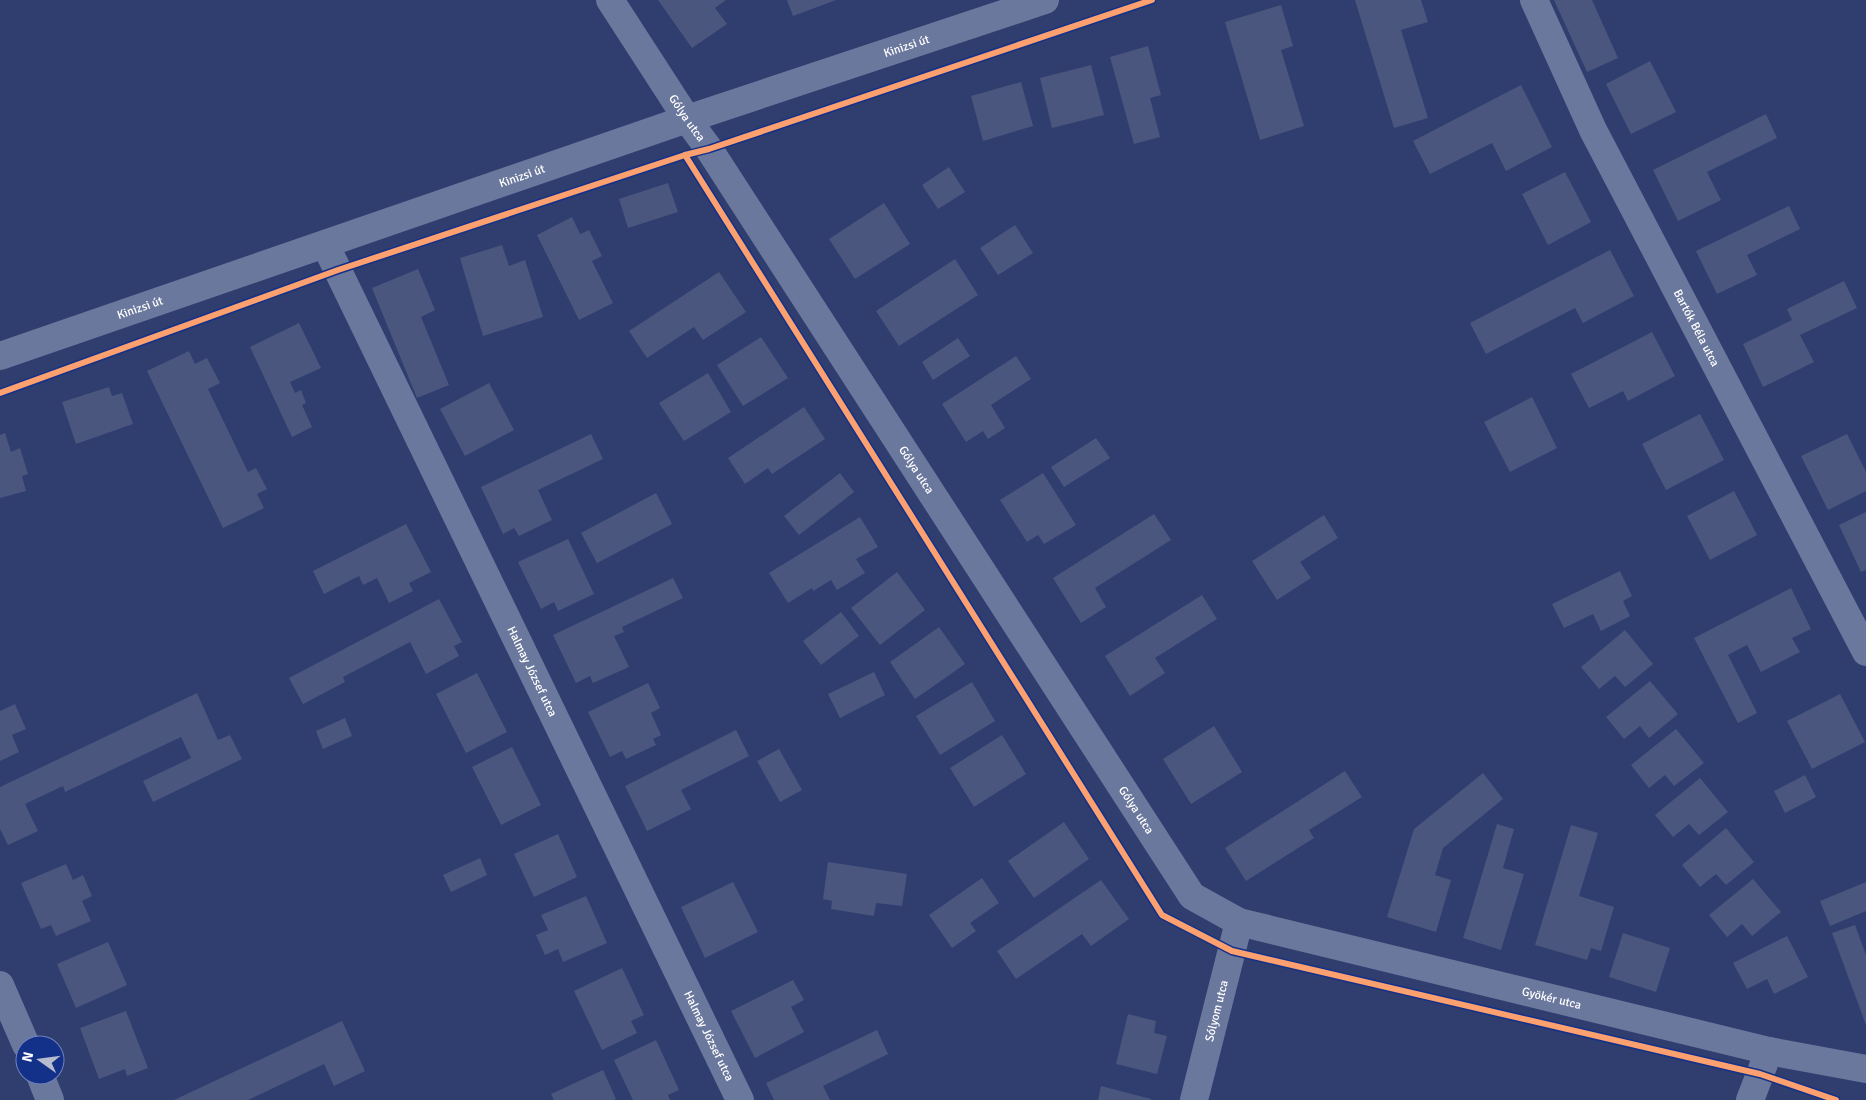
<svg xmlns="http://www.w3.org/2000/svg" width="1866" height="1100" viewBox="0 0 1866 1100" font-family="Signika,sans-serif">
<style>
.building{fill:#4a567e}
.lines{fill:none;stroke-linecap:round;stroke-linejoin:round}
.minor{stroke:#6b789d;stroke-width:28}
.cycleway-casing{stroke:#14318a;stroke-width:9}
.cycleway{stroke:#fca06f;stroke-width:6}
.labels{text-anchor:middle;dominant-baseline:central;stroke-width:4;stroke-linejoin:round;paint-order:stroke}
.street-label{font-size:12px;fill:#fff;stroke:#14318a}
</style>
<rect width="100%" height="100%" fill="#2f3e6f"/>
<!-- building -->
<g class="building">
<path d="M658 0H726L715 8 727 24 692 48Z"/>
<path d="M787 0H836L793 16Z"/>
<path d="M1355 0H1421L1428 22 1401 30 1428 118 1394 128Z"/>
<path d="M1554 0H1592L1618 58 1587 72Z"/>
<path d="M1281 5 1293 46 1281 50 1304 126 1260 140 1225 22Z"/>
<path d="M1148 46 1161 95 1150 98 1160 137 1134 144 1110 57Z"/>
<path d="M1650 61 1676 112 1631 134 1606 84Z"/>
<path d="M1091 65 1104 115 1052 128 1040 78Z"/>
<path d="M1021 82 1033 126 983 141 971 96Z"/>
<path d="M1521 85 1552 147 1506 171 1492 143 1430 174 1413 141Z"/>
<path d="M1766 114 1777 138 1707 172 1721 200 1678 221 1653 170Z"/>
<path d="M949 167 965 192 938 209 922 185Z"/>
<path d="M1565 172 1591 222 1548 245 1522 194Z"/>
<path d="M668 183 678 212 628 228 619 199Z"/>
<path d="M884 203 910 244 855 279 829 239Z"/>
<path d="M1789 206 1800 229 1747 255 1757 275 1717 294 1696 251Z"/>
<path d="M572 217 580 234 589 230 602 256 592 261 613 303 579 320 537 235Z"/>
<path d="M1015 225 1033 253 998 275 980 248Z"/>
<path d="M502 245 509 266 525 260 543 317 483 336 460 258Z"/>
<path d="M1610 250 1634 296 1583 323 1575 308 1486 354 1470 323Z"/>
<path d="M955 259 978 295 899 346 876 311Z"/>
<path d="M418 269 435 310 421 317 449 385 417 398 372 288Z"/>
<path d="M719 272 746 312 703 340 694 327 647 358 629 331Z"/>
<path d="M1844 281 1857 308 1800 335 1814 362 1763 387 1743 344 1792 320 1787 309Z"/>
<path d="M299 323 321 368 290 382 295 393 301 390 306 403 302 405 312 427 292 437 250 347Z"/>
<path d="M1652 332 1675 376 1628 401 1623 391 1589 408 1571 374Z"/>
<path d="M761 337 788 378 743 406 717 365Z"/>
<path d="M958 338 970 356 933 380 922 362Z"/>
<path d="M189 351 195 364 207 358 220 383 208 389 248 472 256 468 267 489 257 494 264 508 223 528 147 371Z"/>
<path d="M1016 356 1031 379 991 405 1005 428 988 439 983 431 966 442 942 404Z"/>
<path d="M708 373 731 412 684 441 659 403Z"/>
<path d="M489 383 514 430 465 456 440 409Z"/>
<path d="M109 387 112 396 122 393 133 424 76 444 62 402Z"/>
<path d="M1532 397 1557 448 1510 472 1484 422Z"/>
<path d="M804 407 825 439 772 474 768 468 745 484 728 458Z"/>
<path d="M1700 414 1724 460 1666 490 1642 444Z"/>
<path d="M5 433 11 452 20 448 28 474 22 476 26 491 0 498V435Z"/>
<path d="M591 434 603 459 538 490 552 520 519 536 514 528 503 534 481 487Z"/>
<path d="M1847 434 1866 472V491L1828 510 1801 456Z"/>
<path d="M1096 438 1110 458 1064 487 1051 467Z"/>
<path d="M840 473 854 492 799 535 784 516Z"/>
<path d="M1043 473 1076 525 1044 544 1038 535 1027 542 1000 500Z"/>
<path d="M1734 491 1757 535 1710 560 1687 516Z"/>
<path d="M656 493 672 524 597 563 581 533Z"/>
<path d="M1866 512V570L1861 572 1839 525Z"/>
<path d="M1154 514 1171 540 1095 588 1106 607 1081 623 1053 578Z"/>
<path d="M1324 515 1338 538 1300 562 1311 578 1277 600 1252 561Z"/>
<path d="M860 517 878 547 856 559 865 573 837 590 831 580 813 591 812 588 788 603 769 573Z"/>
<path d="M406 524 431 572 409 583 413 591 389 603 377 578 363 585 359 576 324 594 313 571Z"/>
<path d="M568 539 594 594 558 611 554 602 541 609 518 562Z"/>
<path d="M1620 571 1632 596 1623 601 1630 616 1601 631 1593 614 1564 628 1552 604Z"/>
<path d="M897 572 925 610 880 645 851 608Z"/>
<path d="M673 578 683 598 622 627 624 632 614 636 629 667 593 683 590 676 576 683 553 635Z"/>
<path d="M1791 588 1811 629 1792 638 1800 652 1761 672 1747 645 1728 655 1757 713 1738 723 1694 638Z"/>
<path d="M1202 595 1217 619 1155 658 1165 673 1130 696 1105 656Z"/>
<path d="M439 599 462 642 454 646 459 656 426 674 410 642 343 677 345 682 303 704 289 678Z"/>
<path d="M841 612 859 636 821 665 803 641Z"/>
<path d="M939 627 965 664 915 699 890 662Z"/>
<path d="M1625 630 1653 664 1625 687 1615 676 1599 689 1581 667Z"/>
<path d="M874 672 885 695 840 718 828 694Z"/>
<path d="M477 673 507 732 466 753 436 694Z"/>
<path d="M1650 681 1678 714 1649 738 1640 726 1624 739 1606 717Z"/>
<path d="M972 682 995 721 940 755 916 716Z"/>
<path d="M648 683 660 708 651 713 661 735 653 739 656 745 626 759 622 751 610 757 588 712Z"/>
<path d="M197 693 218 740 230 735 242 759 153 802 143 781 191 758 181 737 65 792 63 786 25 804 38 831 8 845 0 829V787Z"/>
<path d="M1840 694 1865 742 1812 769 1787 721Z"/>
<path d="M15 704 26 729 12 735 19 752 0 761V711Z"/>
<path d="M345 718 352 736 323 749 316 731Z"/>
<path d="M1214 726 1242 772 1191 804 1163 759Z"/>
<path d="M1676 729 1704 763 1674 786 1665 775 1649 788 1631 765Z"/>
<path d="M736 730 749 756 681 790 691 809 647 831 625 786Z"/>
<path d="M1002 735 1026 774 974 807 950 768Z"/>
<path d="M512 747 541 805 501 825 472 767Z"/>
<path d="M779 749 802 790 780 802 757 761Z"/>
<path d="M1345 771 1362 797 1309 830 1314 838 1246 881 1225 848Z"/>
<path d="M1483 773 1503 799 1443 848 1435 875 1451 880 1436 932 1387 917 1414 829Z"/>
<path d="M1805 775 1816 797 1785 813 1774 791Z"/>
<path d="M1700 778 1728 812 1699 835 1689 824 1673 837 1655 815Z"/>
<path d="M1064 822 1089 859 1034 898 1008 861Z"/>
<path d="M1497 824 1514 829 1503 868 1524 874 1501 950 1463 938Z"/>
<path d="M1571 825 1598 833 1579 896 1614 907 1601 951 1591 948 1587 960 1535 945Z"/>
<path d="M1726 828 1754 862 1726 885 1716 874 1700 887 1682 865Z"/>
<path d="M558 834 577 877 534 897 514 854Z"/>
<path d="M480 858 487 875 451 892 443 875Z"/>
<path d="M828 862 907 874 902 906 876 903 874 916 831 909 832 901 823 899Z"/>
<path d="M66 864 73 880 83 875 92 896 82 901 91 921 56 936 51 925 41 929 21 883Z"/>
<path d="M982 878 999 903 970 923 976 931 952 948 929 915Z"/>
<path d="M1753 879 1781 912 1752 936 1742 924 1727 937 1709 915Z"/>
<path d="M1101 880 1129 919 1091 946 1082 934 1016 979 997 951Z"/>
<path d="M733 882 758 932 705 958 681 907Z"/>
<path d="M1866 882V911L1830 926 1820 901Z"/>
<path d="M586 896 607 943 563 962 558 949 545 955 536 935 548 930 541 915Z"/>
<path d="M1855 925 1866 955V1025L1832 933Z"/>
<path d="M1623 933 1670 948 1656 992 1609 977Z"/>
<path d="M1787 936 1808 977 1774 994 1767 979 1747 989 1733 963Z"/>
<path d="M108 942 127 985 76 1008 57 964Z"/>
<path d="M622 968 644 1015 631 1021 637 1033 602 1050 574 991Z"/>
<path d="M793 980 804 1000 791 1007 804 1032 755 1058 731 1011Z"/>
<path d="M126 1011 148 1068 127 1076 125 1069 99 1079 80 1028Z"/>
<path d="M1128 1014 1156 1021 1154 1033 1167 1036 1157 1074 1116 1064Z"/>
<path d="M342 1021 365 1071 334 1086 324 1064 248 1100H174Z"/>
<path d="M877 1030 888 1054 823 1086 830 1100H774L766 1083Z"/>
<path d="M656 1040 679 1090 668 1095 670 1100H633L614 1060Z"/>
<path d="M603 1070 616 1099 613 1100H554L551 1094Z"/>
<path d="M1101 1086 1151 1099V1100H1098Z"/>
</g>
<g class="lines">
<!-- minor -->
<g class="minor">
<path id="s1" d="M610 0 687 119 709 149 1192 896 1239 922 1769 1051 1866 1069"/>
<path id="s2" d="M1534 0 1593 130 1866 652"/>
<path id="s3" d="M325 244 740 1100"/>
<path id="s4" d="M0 356 687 119 1045 0"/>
<path d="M0 985 26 1045"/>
<path d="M40 1075 50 1100"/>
<path id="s5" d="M1194 1100 1239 922"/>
<path d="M1750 1100 1769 1051"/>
</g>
<defs>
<g id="cycleway">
<path d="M685 155 1162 915 1232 951 1760 1074 1836 1100"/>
<path d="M0 393 338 270 685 155 709 149 1152 0"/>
</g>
</defs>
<!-- cycleway casing -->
<use href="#cycleway" class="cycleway-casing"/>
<!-- cycleway -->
<use href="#cycleway" class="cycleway"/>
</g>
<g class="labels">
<!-- street labels -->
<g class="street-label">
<text stroke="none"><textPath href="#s4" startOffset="958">Kinizsi út</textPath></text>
<text stroke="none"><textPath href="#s1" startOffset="141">Gólya utca</textPath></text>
<text stroke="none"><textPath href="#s4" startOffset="552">Kinizsi út</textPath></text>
<text stroke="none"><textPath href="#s4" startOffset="148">Kinizsi út</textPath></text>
<text stroke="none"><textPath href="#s2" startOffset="366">Bartók Béla utca</textPath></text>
<text stroke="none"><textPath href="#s1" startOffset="561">Gólya utca</textPath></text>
<text stroke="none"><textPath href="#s3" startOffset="475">Halmay József utca</textPath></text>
<text stroke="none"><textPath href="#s1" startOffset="966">Gólya utca</textPath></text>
<text stroke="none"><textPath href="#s1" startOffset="1444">Gyökér utca</textPath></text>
<text stroke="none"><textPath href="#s5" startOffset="92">Sólyom utca</textPath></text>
<text stroke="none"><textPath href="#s3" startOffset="880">Halmay József utca</textPath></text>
</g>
</g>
<!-- north arrow -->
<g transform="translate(40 1060) rotate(284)"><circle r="24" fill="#14318a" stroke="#7283b9"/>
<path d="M0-4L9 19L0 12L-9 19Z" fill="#b6bbcd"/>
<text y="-8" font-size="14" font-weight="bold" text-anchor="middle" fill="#ffffff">N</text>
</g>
</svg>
